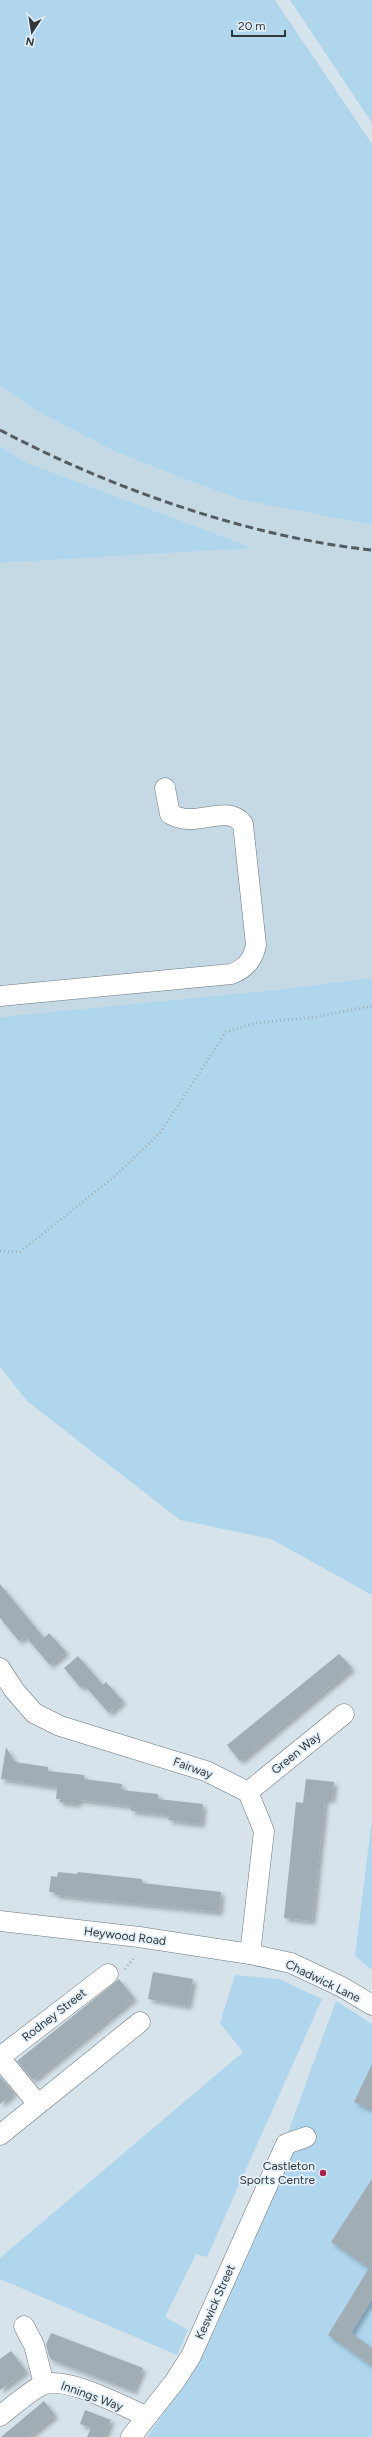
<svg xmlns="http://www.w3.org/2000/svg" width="372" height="2437" viewBox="0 0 372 2437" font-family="Figtree,sans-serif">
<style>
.built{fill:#c5d9e5}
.green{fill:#afd6ed}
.building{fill:#a1adb5;filter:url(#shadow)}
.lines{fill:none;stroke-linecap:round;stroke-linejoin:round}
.minor-casing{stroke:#6a757c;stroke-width:21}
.path{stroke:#a1acb1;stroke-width:2.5;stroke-dasharray:1 3;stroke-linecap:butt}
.minor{stroke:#fff;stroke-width:20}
.rail{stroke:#555c60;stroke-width:3;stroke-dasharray:8 4;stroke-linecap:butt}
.poi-dot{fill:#b01e4c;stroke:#e3f0f8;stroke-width:1.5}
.labels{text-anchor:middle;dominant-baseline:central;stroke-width:3.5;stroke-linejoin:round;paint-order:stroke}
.street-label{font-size:12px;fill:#32373a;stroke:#e3f0f8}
.poi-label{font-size:12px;fill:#32373a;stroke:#e3f0f8;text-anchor:end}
</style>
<defs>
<filter id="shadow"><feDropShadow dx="3.5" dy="3.5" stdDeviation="2" flood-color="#0004"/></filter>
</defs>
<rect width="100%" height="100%" fill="#d6e3ea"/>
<!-- built -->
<path class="built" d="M0 386 35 410 116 452 182 478 243 500 372 525V978L275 990 0 1017V563L252 548 27 463 0 446Z"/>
<!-- green -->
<g class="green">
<path d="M0 0H275L372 144V525L243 500 182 478 116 452 35 410 0 386Z"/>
<path d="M290 0H372V123Z"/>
<path d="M0 446 27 463 253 548 0 563Z"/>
<path d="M372 978V1595L271 1539 180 1520 27 1401 0 1367V1017L275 990Z"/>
<path d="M372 1818V1970L355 1956Z"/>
<path d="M235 1975 279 1979 322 1999 207 2257 196 2254 165 2317 188 2330 177 2355 0 2279V2258L243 2052 220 2023Z"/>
<path d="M336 2001 372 2024V2437H147L196 2367 219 2321Z"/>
</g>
<!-- building -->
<g class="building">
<path d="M0 1584 44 1638 49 1633 66 1652 50 1665 25 1636 19 1641 0 1618Z"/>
<path d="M339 1654 352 1668 240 1761 227 1745Z"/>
<path d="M78 1656 103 1685 106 1682 123 1701 109 1713 84 1685 81 1688 64 1668Z"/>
<path d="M6 1747 15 1762 48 1767V1771L84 1775V1779L122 1784 121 1790 158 1794V1799L203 1804 201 1824 168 1820 169 1815 131 1811V1806L82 1800 77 1801V1804L60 1802V1799H56L57 1787 1 1779Z"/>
<path d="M306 1779 334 1782 332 1799H325L312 1921 284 1918 296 1802 303 1803Z"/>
<path d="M58 1872 77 1874 78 1872 142 1879V1883L221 1892 219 1912 55 1895V1892H49L51 1876 57 1877Z"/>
<path d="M153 1972 193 1979 188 2006 148 1999Z"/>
<path d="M119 1979 134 1998 33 2080 17 2061Z"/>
<path d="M372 2064V2110L354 2102Z"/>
<path d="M0 2076 14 2093 0 2104Z"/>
<path d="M372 2179V2299L351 2333 372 2348V2366L328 2335 369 2268 331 2242Z"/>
<path d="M51 2333 143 2368 133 2391 50 2359 46 2345Z"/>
<path d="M11 2351 26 2371 0 2390V2359Z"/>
<path d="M44 2401 55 2415 28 2437H1Z"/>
<path d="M85 2410 111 2420 104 2437H87L91 2428 80 2424Z"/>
</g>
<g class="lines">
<defs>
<g id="minor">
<path d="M0 996 231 974C245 969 253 961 256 945L243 824C230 807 207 820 189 819 182 819 176 817 170 814L165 788"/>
<path d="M0 1668 14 1690 34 1713 60 1726 206 1771 248 1792 264 1831 250 1954"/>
<path d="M248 1792 344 1714"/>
<path d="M0 1921 139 1937 250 1954 291 1963 342 1987 372 2005"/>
<path d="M0 2057 108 1974"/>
<path d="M0 2058 37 2103"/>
<path d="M0 2135 140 2022"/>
<path d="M24 2326 34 2345 44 2384"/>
<path d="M0 2416C9 2409 36 2386 45 2384 69 2377 122 2406 146 2416"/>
<path d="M131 2437 175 2381 191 2356 286 2144 306 2137"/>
</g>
</defs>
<!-- minor casing -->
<use href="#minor" class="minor-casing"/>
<!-- path -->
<g class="path">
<path d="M0 1251 20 1252 115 1176 160 1133 226 1032 255 1023 315 1017 372 1006"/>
<path d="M125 1969 135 1956"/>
</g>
<!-- minor -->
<use href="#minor" class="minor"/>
<!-- rail -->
<path class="rail" d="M0 430C110 488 248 537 372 550"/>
</g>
<!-- markers -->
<circle class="poi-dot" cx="323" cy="2173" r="4"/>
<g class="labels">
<!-- street labels -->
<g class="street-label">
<text transform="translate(296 1753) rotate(-39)">Green Way</text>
<text transform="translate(193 1768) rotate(20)">Fairway</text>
<text transform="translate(125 1936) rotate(7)">Heywood Road</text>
<text transform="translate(323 1981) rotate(26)">Chadwick Lane</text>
<text transform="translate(54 2015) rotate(-38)">Rodney Street</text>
<text transform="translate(215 2302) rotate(-66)">Keswick Street</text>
<text transform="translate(92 2396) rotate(20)">Innings Way</text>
</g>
<!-- poi labels -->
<g class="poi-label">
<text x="315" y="2166">Castleton<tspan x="315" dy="14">Sports Centre</tspan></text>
</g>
</g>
<!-- north arrow -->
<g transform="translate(32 32) rotate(192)" stroke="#e3f0f8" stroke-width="3" paint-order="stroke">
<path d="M0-3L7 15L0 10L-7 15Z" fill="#32373a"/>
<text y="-6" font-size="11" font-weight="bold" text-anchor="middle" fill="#32373a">N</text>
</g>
<!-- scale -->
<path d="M232 30v6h53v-6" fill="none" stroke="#32373a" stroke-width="2"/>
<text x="238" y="30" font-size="12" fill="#32373a" stroke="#e3f0f8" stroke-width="3" paint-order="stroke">20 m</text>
</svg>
